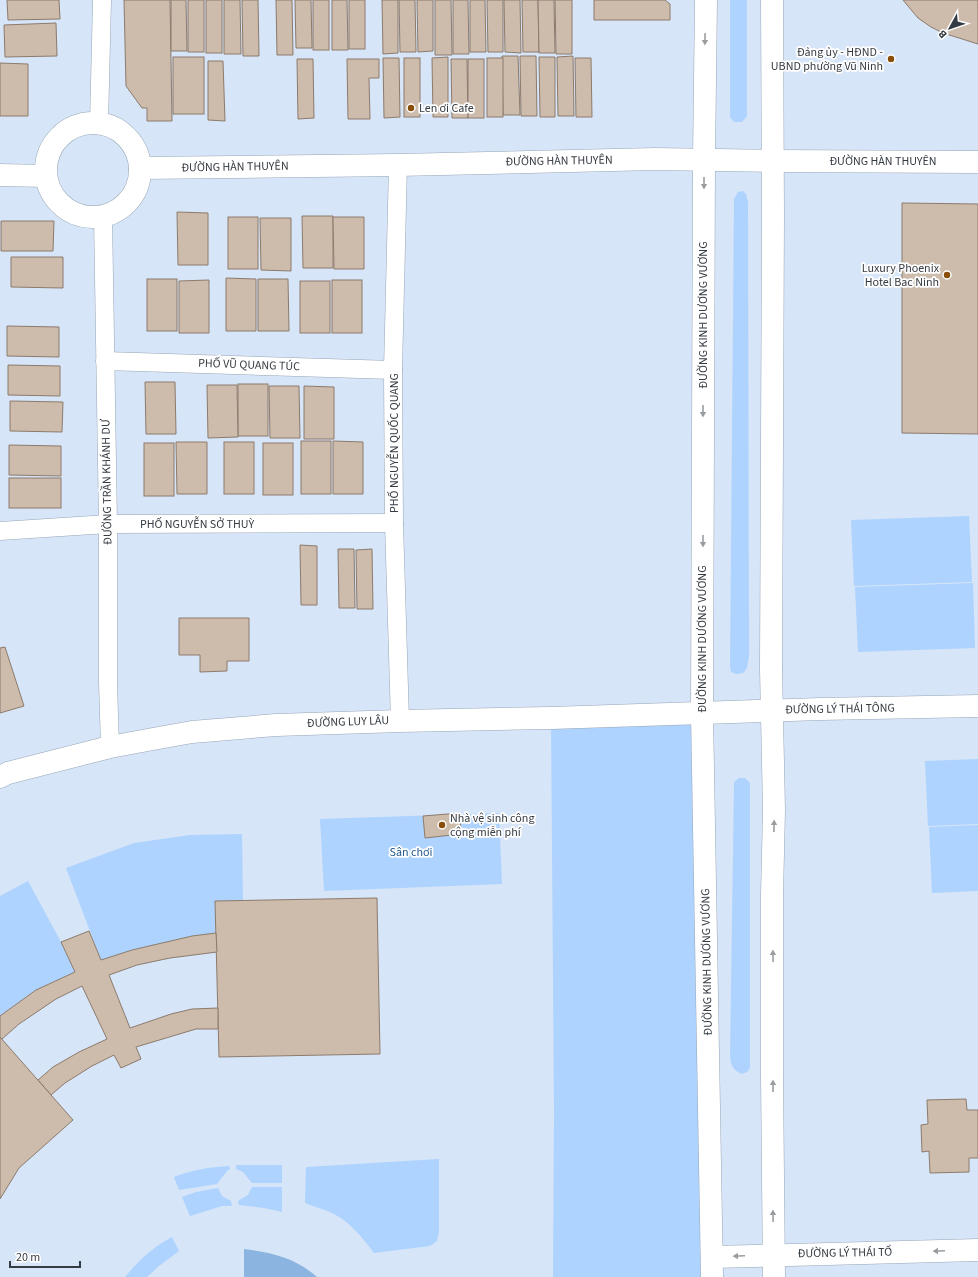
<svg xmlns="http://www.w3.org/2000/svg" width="978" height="1277" viewBox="0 0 978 1277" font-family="'Source Sans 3',sans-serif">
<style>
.green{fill:#add3fe}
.water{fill:#8cb4e0}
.building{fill:#cdbbac;stroke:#8c7b6d}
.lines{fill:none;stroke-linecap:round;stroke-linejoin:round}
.street-casing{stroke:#97a6b7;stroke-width:19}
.secondary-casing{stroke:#97a6b7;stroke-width:23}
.street{stroke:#fff;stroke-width:18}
.secondary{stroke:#fff;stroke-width:22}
.oneway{fill:#9a9da0}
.poi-dot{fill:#894e0a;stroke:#fff;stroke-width:1.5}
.labels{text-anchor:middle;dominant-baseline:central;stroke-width:3.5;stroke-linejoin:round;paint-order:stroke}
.poi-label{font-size:12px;fill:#353b42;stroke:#fff;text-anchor:end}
.street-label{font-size:12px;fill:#353b42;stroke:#fff}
.park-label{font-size:12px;fill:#225990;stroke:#fff}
</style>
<rect width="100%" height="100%" fill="#d6e5f7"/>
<!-- green -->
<g class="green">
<path d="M730 0H747V116L742 122H734L730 117Z"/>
<path d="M743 191 746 194 748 202 749 656 747 668 743 673 736 674 731 672 730 666 734 199 738 192Z"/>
<path d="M969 516 972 582 854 586 851 520Z"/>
<path d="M973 583 975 648 858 652 855 587Z"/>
<path d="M702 713 710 1277H553L554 1113 551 718Z"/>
<path d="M978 759V824L928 826 925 761Z"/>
<path d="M739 778H745L750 783V1068L747 1072 742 1074C733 1070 731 1066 730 1056L734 782Z"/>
<path d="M499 813 502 884 324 891 320 819Z"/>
<path d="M978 825V891L932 893 929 827Z"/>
<path d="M242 834 243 901 216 933C177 938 139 948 101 960L66 868 134 843 190 835Z"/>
<path d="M28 881 61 942 75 972 36 990 0 1016V896Z"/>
<path d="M439 1159V1231L437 1241 430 1246 374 1253C364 1239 348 1220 332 1213 324 1209 314 1207 305 1203L306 1167Z"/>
<path d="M236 1165H282V1183H252L243 1172 236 1169Z"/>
<path d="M229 1166 230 1169 227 1171 217 1184 179 1190 174 1177C192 1170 210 1167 229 1166Z"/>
<path d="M252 1187H282V1212L264 1208 239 1205 238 1201 248 1195Z"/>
<path d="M218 1188 222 1196 231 1201 232 1206H222L190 1216 182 1197 196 1192Z"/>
<path d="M172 1237 179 1251 159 1266 147 1277H125C139 1260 153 1247 172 1237Z"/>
</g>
<!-- water -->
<path class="water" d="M244 1249C273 1253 294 1257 317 1277H244Z"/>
<!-- building -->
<g class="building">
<path d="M7 0H59L60 19 8 20Z"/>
<path d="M124 0H170L172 121H147V108H142L126 86Z"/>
<path d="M171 0H186L187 51H171Z"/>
<rect x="188" y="0" width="16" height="52"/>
<rect x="206" y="0" width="16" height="53"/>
<path d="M224 0H240L241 54H224Z"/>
<path d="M242 0H258L259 56H243Z"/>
<path d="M276 0H292L293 55H277Z"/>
<path d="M295 0H311L312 48H296Z"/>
<rect x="313" y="0" width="16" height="50"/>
<path d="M332 0H347L348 50H332Z"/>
<rect x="349" y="0" width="16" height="49"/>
<path d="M382 0H398V53L383 54Z"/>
<path d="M399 0H415L416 52H400Z"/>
<path d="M417 0H433V51L418 52Z"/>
<path d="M435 0H451L452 55H435Z"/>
<path d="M453 0H468L469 54H453Z"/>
<path d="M470 0H485L486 52H470Z"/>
<path d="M487 0H503V52H488Z"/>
<path d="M504 0H520L521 53 505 52Z"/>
<path d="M522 0H538L539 52H523Z"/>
<path d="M538 0H554L555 53H539Z"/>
<path d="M555 0H572V54H556Z"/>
<path d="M594 0H665L670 4V20H594Z"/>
<path d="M903 0H978V44L943 33 931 27 918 18Z"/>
<path d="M56 23 57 56 5 57 4 25Z"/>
<path d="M502 56H518L520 115H503Z"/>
<path d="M520 56H536L537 116H521Z"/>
<path d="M573 56 574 116H558L557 57Z"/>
<rect x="173" y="57" width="31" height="57"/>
<path d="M448 57V117H433L432 58Z"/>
<path d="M539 57H555V117H540Z"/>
<path d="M383 58H399L400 117 384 118Z"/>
<rect x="404" y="58" width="16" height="59"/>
<rect x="487" y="58" width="16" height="59"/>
<path d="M575 58H591L592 117H576Z"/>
<path d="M297 59H313L314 118 298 119Z"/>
<path d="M347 59H379V78H369L370 119H348Z"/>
<path d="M451 59H467L468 118H452Z"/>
<rect x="468" y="59" width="16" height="59"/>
<path d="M208 61H223L225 121 208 120Z"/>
<path d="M0 63 28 64V116H0Z"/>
<path d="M902 203 978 204V434L902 433Z"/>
<path d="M177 212 208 213V265H178Z"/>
<path d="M302 216H333V268H303Z"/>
<rect x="228" y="217" width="30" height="52"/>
<path d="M333 217H364V269H334Z"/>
<path d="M260 218H291V271L261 270Z"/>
<path d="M1 221H54L53 251H1Z"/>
<path d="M11 257H63V288L11 287Z"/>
<path d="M226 278 256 279V331H226Z"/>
<rect x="147" y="279" width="30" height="52"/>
<path d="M258 279H288L289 331H258Z"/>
<path d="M209 280V333H179V281Z"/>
<rect x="332" y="280" width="30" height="53"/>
<rect x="300" y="281" width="30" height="52"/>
<path d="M7 326 59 327V357L7 356Z"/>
<path d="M8 365 60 366V396L8 395Z"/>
<path d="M145 382H175L176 434H146Z"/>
<rect x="238" y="384" width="30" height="52"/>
<path d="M207 385H237L238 437 208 438Z"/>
<path d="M269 386H299L300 438H270Z"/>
<path d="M304 386 334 387V439H304Z"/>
<path d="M10 401 63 402 62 432 10 431Z"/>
<rect x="301" y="441" width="30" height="53"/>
<path d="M333 441 363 442V494H333Z"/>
<path d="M176 442H207V494H177Z"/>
<rect x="224" y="442" width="30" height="52"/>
<rect x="144" y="443" width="30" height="53"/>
<rect x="263" y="443" width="30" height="52"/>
<path d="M9 445 61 446V476L9 475Z"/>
<rect x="9" y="478" width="52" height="30"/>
<path d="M300 545 317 546V605H301Z"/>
<path d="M338 549H354L355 608H339Z"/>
<path d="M372 549 373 609H357L356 550Z"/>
<path d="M179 618H249V661H227V671L200 672V655H179Z"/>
<path d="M5 647 24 706 0 713V648Z"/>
<path d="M460 813 461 834 425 838 423 816Z"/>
<path d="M377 898 380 1054 219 1057 215 901Z"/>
<path d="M89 931 101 960 132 950 192 936 216 933 217 952 170 958 137 965 109 975 130 1028 171 1014 192 1009 218 1008V1029H196L136 1047 141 1059 121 1068 114 1055 92 1066 65 1083 51 1095 38 1080 53 1067 79 1052 107 1039 82 986 56 999 19 1024 2 1039 0 1037V1016L36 990 75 972 61 942Z"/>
<path d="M0 1037 73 1120 19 1168 0 1199Z"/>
<path d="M966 1099 967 1110H978V1158H969V1172L930 1173 929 1151 922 1152 921 1125 928 1124 927 1100Z"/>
</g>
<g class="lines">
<defs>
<g id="street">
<path d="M99 124 102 0"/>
<path d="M398 165 393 370 394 523 400 721"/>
<path d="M103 216 108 524V682L110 747"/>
<path d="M105 361 393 370"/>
<path d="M0 531 108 524 394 523"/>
</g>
<g id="secondary">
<path d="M706 0 704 159 702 713 712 1277"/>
<path d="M772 0 773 215 771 669 774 810 772 895V1077L774 1277"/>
<circle cx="93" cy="170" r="47"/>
<path d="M140 168 398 165 655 159 772 161 978 162"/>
<path d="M0 175 46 176"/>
<path d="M0 777 8 773 110 747 153 739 192 732 276 725 400 721 551 718 820 709 978 706"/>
<path d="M712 1257 978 1250"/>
</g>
</defs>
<!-- street casing -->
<use href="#street" class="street-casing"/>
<!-- secondary casing -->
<use href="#secondary" class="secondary-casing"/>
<!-- street -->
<use href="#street" class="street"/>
<!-- secondary -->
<use href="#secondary" class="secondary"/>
</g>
<!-- one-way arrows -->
<defs><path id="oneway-solid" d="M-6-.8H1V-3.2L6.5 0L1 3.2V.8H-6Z"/></defs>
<g class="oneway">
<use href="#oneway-solid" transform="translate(705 39) rotate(91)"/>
<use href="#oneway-solid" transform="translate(704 183) rotate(90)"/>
<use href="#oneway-solid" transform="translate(703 411) rotate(90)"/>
<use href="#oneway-solid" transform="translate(703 541) rotate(90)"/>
<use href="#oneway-solid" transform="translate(774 826) rotate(-89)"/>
<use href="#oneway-solid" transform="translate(773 956) rotate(-91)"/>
<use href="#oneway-solid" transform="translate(773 1086) rotate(-90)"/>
<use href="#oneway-solid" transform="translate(773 1216) rotate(-91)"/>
<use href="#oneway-solid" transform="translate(939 1251) rotate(178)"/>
<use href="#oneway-solid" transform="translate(739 1256) rotate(178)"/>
</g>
<!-- markers -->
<g class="poi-dot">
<circle cx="891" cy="59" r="4"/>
<circle cx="411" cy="108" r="4"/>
<circle cx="947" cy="275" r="4"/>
<circle cx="442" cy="825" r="4"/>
</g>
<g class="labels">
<!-- poi labels -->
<g class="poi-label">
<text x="883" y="52">Đảng ủy - HĐND -<tspan x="883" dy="14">UBND phường Vũ Ninh</tspan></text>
<text x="419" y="108" text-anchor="start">Len ơi Cafe</text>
<text x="939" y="268">Luxury Phoenix<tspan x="939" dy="14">Hotel Bac Ninh</tspan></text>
<text x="450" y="818" text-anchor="start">Nhà vệ sinh công<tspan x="450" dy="14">cộng miễn phí</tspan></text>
</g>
<!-- street labels -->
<g class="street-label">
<text transform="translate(559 161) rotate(-1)">ĐƯỜNG HÀN THUYÊN</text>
<text x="883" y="161">ĐƯỜNG HÀN THUYÊN</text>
<text transform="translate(235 167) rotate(-1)">ĐƯỜNG HÀN THUYÊN</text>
<text transform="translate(703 315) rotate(-90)">ĐƯỜNG KINH DƯƠNG VƯƠNG</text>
<text transform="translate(249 365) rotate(2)">PHỐ VŨ QUANG TÚC</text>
<text transform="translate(394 443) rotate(-90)">PHỐ NGUYỄN QUỐC QUANG</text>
<text transform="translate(107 482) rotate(-91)">ĐƯỜNG TRẦN KHÁNH DƯ</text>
<text x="197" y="524">PHỐ NGUYỄN SỞ THUỲ</text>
<text transform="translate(702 639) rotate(-90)">ĐƯỜNG KINH DƯƠNG VƯƠNG</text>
<text transform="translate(840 709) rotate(-1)">ĐƯỜNG LÝ THÁI TÔNG</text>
<text transform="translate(348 722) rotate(-2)">ĐƯỜNG LUY LÂU</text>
<text transform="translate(707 962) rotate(-91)">ĐƯỜNG KINH DƯƠNG VƯƠNG</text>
<text transform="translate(845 1253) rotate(-1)">ĐƯỜNG LÝ THÁI TỔ</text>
</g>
<!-- park labels -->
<g class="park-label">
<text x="411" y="852">Sân chơi</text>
</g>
</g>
<!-- north arrow -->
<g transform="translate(950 28) rotate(230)" stroke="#ffffff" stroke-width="3" paint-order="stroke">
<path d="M0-3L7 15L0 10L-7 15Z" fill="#353b42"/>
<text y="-6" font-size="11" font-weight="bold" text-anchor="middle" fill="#353b42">B</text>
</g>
<!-- scale -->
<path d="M10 1261v6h70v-6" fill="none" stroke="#353b42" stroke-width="2"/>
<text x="16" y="1261" font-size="12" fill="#353b42" stroke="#ffffff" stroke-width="3" paint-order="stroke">20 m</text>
</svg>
